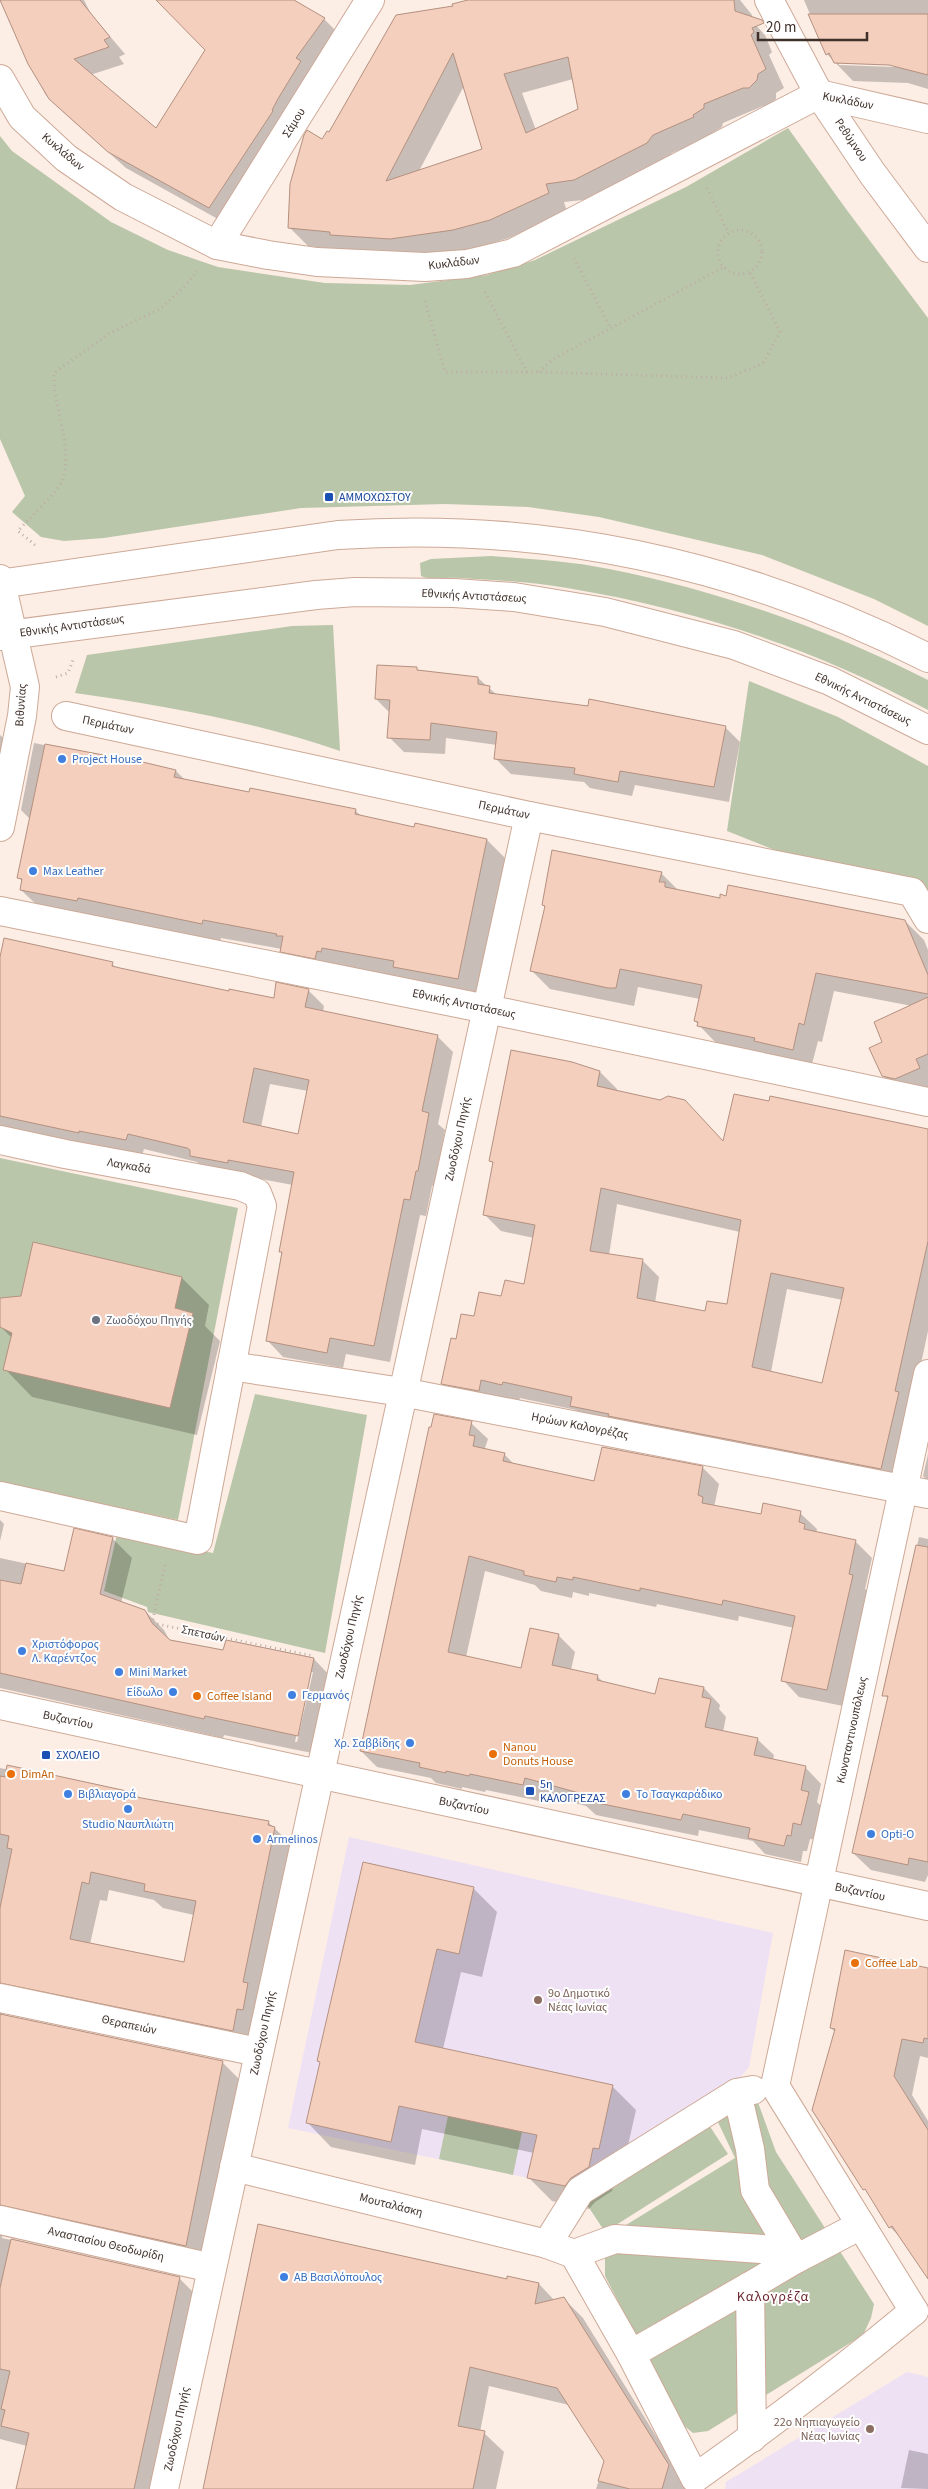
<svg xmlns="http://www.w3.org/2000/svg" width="928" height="2489" viewBox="0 0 928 2489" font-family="'Source Sans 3',sans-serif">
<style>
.education{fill:#efe1f4}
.green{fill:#bac6a9}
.shadow{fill:#0003;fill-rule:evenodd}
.building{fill:#f4cfbd;stroke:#b49180;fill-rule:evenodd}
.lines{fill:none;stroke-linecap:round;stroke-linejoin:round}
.street-casing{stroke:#cda997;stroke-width:30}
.secondary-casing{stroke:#cda997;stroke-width:30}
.path{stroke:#bcada6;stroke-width:3;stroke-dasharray:1 4;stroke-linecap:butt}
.street{stroke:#fff;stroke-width:28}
.secondary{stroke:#fff;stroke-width:28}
.transit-dot{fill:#1a4fb4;stroke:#fefefe;stroke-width:2}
.shop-dot{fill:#3f7fe0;stroke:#fefefe;stroke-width:2}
.worship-dot{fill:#6b7280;stroke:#fefefe;stroke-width:2}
.food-dot{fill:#e8710a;stroke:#fefefe;stroke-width:2}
.education-dot{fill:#8d6e63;stroke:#fefefe;stroke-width:2}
.labels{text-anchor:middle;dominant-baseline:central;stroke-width:4;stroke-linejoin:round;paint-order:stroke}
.street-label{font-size:12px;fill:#3f312a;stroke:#fefefe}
.transit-label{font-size:12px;fill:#164399;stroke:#fefefe;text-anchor:start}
.shop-label{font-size:12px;fill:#366cbe;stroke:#fefefe;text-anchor:start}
.worship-label{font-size:12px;fill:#5b616d;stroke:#fefefe;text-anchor:start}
.food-label{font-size:12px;fill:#c56008;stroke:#fefefe;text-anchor:start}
.education-label{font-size:12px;fill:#785e54;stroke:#fefefe;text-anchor:start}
.neighbourhood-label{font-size:14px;letter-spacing:1px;fill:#6e2830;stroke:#fefefe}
</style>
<rect width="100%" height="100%" fill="#fcede5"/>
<!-- education -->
<g class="education">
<path d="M349 1837 773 1933 749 2067 730 2090 577 2188 288 2128Z"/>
<path d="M907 2372 928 2377V2489H725L726 2482Z"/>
</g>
<!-- green -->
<g class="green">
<path d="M788 128 846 209 928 318V626L874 599 762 555 599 517 528 507 445 504 301 508 104 538 64 541 41 537 12 512 25 496 0 439V136L12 151 111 222 168 250 218 267 325 283 410 285 487 275 535 260 686 187Z"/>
<path d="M491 556C531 559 570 561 609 569 720 591 827 629 928 680V710C815 649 694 609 567 588 532 582 494 580 458 578 446 577 431 581 421 576L420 563 431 559Z"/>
<path d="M333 625 340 751C257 722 162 705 75 693L87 655 292 626Z"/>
<path d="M749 681 838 717 928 766V892L905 880 790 856 727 831Z"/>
<path d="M0 1158 238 1208 178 1520 0 1482Z"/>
<path d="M255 1394 367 1415 325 1653 148 1612 147 1607 104 1591 117 1534 213 1553Z"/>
<path d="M756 2097 776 2152 874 2304 871 2318 863 2335 708 2431 693 2433 682 2424 605 2276V2257L613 2233 735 2158 717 2120Z"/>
<path d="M448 2116 522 2132 513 2175 439 2159Z"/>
<path d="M705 2119 728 2154 605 2232 582 2197Z"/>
</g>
<!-- shadow -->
<g class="shadow">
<path d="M0 0H84L91 14 125 54 119 57 124 64 90 75 156 130 207 50 157 0H291L324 19 340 35 225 223 126 168 62 111 45 94Z"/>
<path d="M472 0H740L752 15 753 22 765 35 772 52 769 55 784 88 776 93V99L768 107 763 106 723 123 722 127 711 134 712 136 672 153 666 162 593 199 564 202 567 212 509 238 472 249 408 258 308 246 289 227 322 140 454 7ZM573 79 579 110 536 130 522 93ZM464 86 484 150 419 171Z"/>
<path d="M804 0H928V89L908 83 853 81 827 54ZM839 62 895 64V67L839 65Z"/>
<path d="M416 668 420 672 478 678 498 696 725 727 740 742 729 802 635 785 632 796 590 788 584 782 511 774 496 759 497 745 446 738 445 754 404 752 389 737 390 713 376 699Z"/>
<path d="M0 735 16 750 0 814Z"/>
<path d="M34 743 130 762 131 760 176 771 185 780 250 794 355 810 362 817 415 829 487 840 505 858 476 997 412 985 405 978 340 965 339 969H300L282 949 221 938 220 942 96 916V919L40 908 21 890 23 882 19 878 31 820 21 810Z"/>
<path d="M661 873 679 891 721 899 905 921 924 940 928 950V1091L901 1094 883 1076 884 1043 912 1006 834 991 822 1042 818 1041 811 1068 717 1044 695 1021 700 999 638 987 634 1006 550 989 531 970 545 907 543 905Z"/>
<path d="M0 963 112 964 118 969 230 993 275 1000 308 990 324 1006 323 1012 437 1036 453 1052 438 1124 445 1130 434 1186H432L426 1216 420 1215 390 1362 346 1354 343 1368 283 1357 267 1340 293 1185 244 1176 207 1172 197 1162 144 1149 142 1156 0 1128ZM270 1084 308 1091 299 1136 261 1127Z"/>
<path d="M572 1063 600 1072 617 1089 616 1092 724 1143 928 1131V1331L913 1401 908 1487 588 1423 576 1410 520 1398 519 1401 498 1396 495 1407 459 1400 442 1383 475 1318 502 1298 525 1285 534 1238 501 1231 484 1214 494 1164 490 1161ZM617 1204 740 1232 728 1306 706 1312 655 1303 659 1277 642 1260 609 1255ZM787 1289 843 1300 823 1384 771 1372Z"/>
<path d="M182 1278 209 1305 205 1326 220 1341 197 1435 32 1397 5 1369 12 1338 0 1326V1305Z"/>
<path d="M471 1423 488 1439 485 1448 488 1451 504 1454 515 1465 595 1483 702 1467 719 1484 714 1507 762 1515 800 1513 817 1529 816 1533 855 1541 872 1558 865 1589 869 1592 843 1706 799 1697 783 1680 794 1628 739 1616 738 1621 657 1604 656 1607 589 1593V1596L573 1592 572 1598 541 1591 535 1585 485 1571 466 1657 522 1670 558 1635 575 1652 571 1670 597 1676 605 1684 656 1695 660 1680 704 1688 720 1705 719 1709 726 1717 723 1732 757 1739 774 1755 773 1760 805 1767 821 1784 817 1802 824 1809 818 1840 810 1839 807 1851H803L801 1862 765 1854 753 1841 699 1830 698 1836 596 1815 586 1806 541 1794 539 1801 486 1790 485 1792 462 1787V1789L436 1783 431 1778 377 1767 361 1751Z"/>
<path d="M928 1454V1481L923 1476Z"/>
<path d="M0 1520 4 1524 0 1541Z"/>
<path d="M919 1537 928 1539V1732L884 1695Z"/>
<path d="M112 1538 132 1558 121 1603 145 1611 164 1630 170 1641 224 1651 227 1641 314 1659 333 1679 317 1754 224 1735 223 1738 0 1688V1558L65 1572ZM310 1672H313L297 1742H295Z"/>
<path d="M872 1764 928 1767V1875L925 1882 871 1870 853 1853Z"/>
<path d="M0 1768 136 1794 141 1799 268 1822 293 1846 251 2048 6 2006 2 2013 3 2016 222 2062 240 2080 204 2263 7 2227 2 2236V2238L179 2278 197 2296 155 2489H17L27 2446 0 2439ZM109 1890 154 1900 163 1908 194 1915 185 1963 90 1944 100 1900 107 1901Z"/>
<path d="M473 1888 497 1912 482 1977 461 1972 443 2049 612 2086 636 2110 622 2172 617 2171 612 2191 595 2202 589 2209 552 2201 528 2177 534 2153 422 2129 415 2165 331 2147 308 2123 321 2063 319 2061Z"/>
<path d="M928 1968V2058L920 2056 912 2095 928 2121V2272L904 2241 890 2227 835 2032 831 2028Z"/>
<path d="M508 2278 539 2284 555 2301 564 2299 583 2318 687 2486 686 2489H596L605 2461 569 2405 489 2386 480 2432 484 2433 504 2452 496 2489H206L508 2280Z"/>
<path d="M909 2450 928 2454V2489L901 2488Z"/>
</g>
<!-- building -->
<g class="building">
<path d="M0 0H80L110 37 104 40 109 47 74 59 156 128 205 50 156 0H294L325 18 296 58 301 61 279 97 272 110 273 111 209 208 108 152 49 99 28 64Z"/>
<path d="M468 0H734L735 11 762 20 764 23 752 28 754 32 751 35 766 69 758 74 757 80 749 88H743L704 104V108L693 115 694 117 653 135 647 143 574 180 546 184 549 193 490 220 453 230 390 239 330 235V232L288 228 290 184 304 135 307 130 322 139 327 131 329 132 396 15 453 6 452 4ZM453 53 482 149 386 181ZM568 57 578 109 526 133 504 74Z"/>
<path d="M808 14H928V75L889 65 834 63 829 53 826 55Z"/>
<path d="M377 665 417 667V670L478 677V684L490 686 489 693 588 706 589 699 726 726 714 787 620 771 618 782 574 774 575 768 494 759 497 732 431 723 430 740 387 738 390 700 375 699Z"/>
<path d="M45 744 130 760V759L176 770 174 777 249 792 250 788 356 809 355 814 414 827 415 823 487 839 458 979 393 967 394 961 322 948 321 952 317 951 315 959 280 952 283 936H276L277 934 203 920 202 924 78 898 77 901 20 890 22 879 17 878Z"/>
<path d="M552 850 662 872 659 882H665V887L720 898V894L726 896 728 885 905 920 928 975V994L816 973 804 1025 799 1023 793 1050 754 1041 755 1038 697 1026 698 1022 694 1021 702 985 620 969 616 988H608L530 971 545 906 542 905Z"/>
<path d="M4 938 113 962 112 966 120 968 229 991V989L274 998 276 982 309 989 305 1007 438 1035 422 1111 429 1113 418 1171H416L410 1200 404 1199 374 1346 330 1338 327 1353 266 1341 282 1252H279L294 1172 228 1160V1163L190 1156V1150L187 1148 128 1134 126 1140 79 1131V1133L0 1116V957ZM254 1068 309 1080 298 1134 243 1122Z"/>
<path d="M928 997V1054L916 1059 920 1068 895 1079 882 1076 869 1048 882 1042 874 1022Z"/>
<path d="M511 1050 572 1062 600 1071 597 1086 660 1100 668 1096 685 1100 723 1141 734 1094 769 1101 770 1096 928 1129V1241L895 1391 899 1392 881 1469 608 1416 609 1414 570 1406 572 1397 503 1382 502 1385 481 1380 479 1391 441 1384 451 1338 456 1339 461 1314 474 1316 479 1292 501 1296 505 1280 524 1284 535 1225 483 1215 493 1162 489 1161ZM601 1188 741 1220 727 1304 707 1301 705 1311 637 1298 643 1259 590 1251ZM771 1273 844 1288 822 1383 752 1367Z"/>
<path d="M33 1242 182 1277 175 1308 193 1313 170 1408 3 1370 12 1333 0 1327V1298L21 1296Z"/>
<path d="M434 1414 472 1421 469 1435 475 1436 473 1446 505 1453 503 1461 594 1481 602 1447 703 1466 698 1495 703 1497 702 1503 761 1514 763 1503 801 1511 799 1522 805 1524 804 1529 856 1540 849 1574 853 1575 827 1690 781 1681 795 1616 723 1600 722 1605 640 1588V1591L573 1577V1580L557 1577 556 1582 524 1575V1571L469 1556 448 1652 521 1668 530 1628 559 1634 552 1665 598 1675 597 1680 655 1694 659 1678 704 1687 702 1697 711 1699 705 1727 758 1738 754 1755 806 1766 801 1790 809 1792 801 1825 793 1823 791 1836 787 1835 784 1846 748 1838 750 1828 683 1814 681 1820 578 1799 579 1793 525 1778 523 1785 470 1774 469 1776 446 1771V1773L419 1767 420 1763 360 1751 429 1427H431Z"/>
<path d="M74 1528 113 1537 100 1594 145 1610 152 1623 170 1640 223 1650 226 1640 314 1658 298 1736 205 1716 204 1719 0 1673V1580L21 1584 26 1563 64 1571Z"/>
<path d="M916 1545 928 1547V1862L909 1858 908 1865 852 1853 888 1696H882Z"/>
<path d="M7 1765 136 1793V1797L269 1821 268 1825 275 1827 243 1982 248 1983 243 2010 237 2009 233 2031 0 1983V1908L12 1849 7 1848 9 1836 0 1834V1776L5 1777ZM91 1872 145 1884 144 1891 196 1901 184 1962 70 1939 82 1882 89 1884Z"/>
<path d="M363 1862 474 1887 459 1954 437 1949 415 2042 613 2085 599 2149 593 2148 589 2167 571 2178 565 2186 527 2178 537 2135 399 2106 391 2142 306 2123 320 2062 317 2061Z"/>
<path d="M845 1950 928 1968V2039L924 2038 923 2043 902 2039 894 2076 928 2130V2279L892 2226 889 2228 865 2189 863 2190 812 2110 835 2029 830 2028Z"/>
<path d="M0 2014 223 2061 186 2246 0 2205Z"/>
<path d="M258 2224 507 2279V2276L539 2283 535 2304 564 2297 669 2465 662 2489H630L598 2481 604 2461 557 2388 470 2367 458 2426 485 2431 473 2489H203Z"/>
<path d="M11 2239 180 2277 134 2489H16L29 2433 1 2426 5 2410 1 2409 10 2371 0 2369V2288Z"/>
</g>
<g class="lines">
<defs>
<g id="street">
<path d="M769 0 819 94 872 173 928 248"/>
<path d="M0 79 22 117 66 158 123 197 217 245 268 255 317 262 425 267 467 264 513 253 819 94 928 119"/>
<path d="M217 245 370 0"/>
<path d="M66 716 529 816 912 892 928 919"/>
<path d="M0 911 487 1009 928 1102"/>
<path d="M0 1140 65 1154 240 1186 257 1193 262 1206 198 1540 0 1496"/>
<path d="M231 1366 402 1392 928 1494"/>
<path d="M0 1998 258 2052"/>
<path d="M775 2086 928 1374"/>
<path d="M775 2086 914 2311"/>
<path d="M737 2093 750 2149 755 2190 796 2259 750 2286 752 2438"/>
<path d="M234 2167 547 2244 574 2254 631 2354 695 2478"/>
<path d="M0 2220 212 2268"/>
<path d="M547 2244 580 2191 737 2093 753 2090"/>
<path d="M574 2254 615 2239 792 2251"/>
<path d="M796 2259 861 2225"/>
<path d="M631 2354 750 2286"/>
<path d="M695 2478C770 2425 843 2370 914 2311"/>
<path d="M164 2489 529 816"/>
</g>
<g id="secondary">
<path d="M0 579 25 687 22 716 0 827"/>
<path d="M0 584 338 535C545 521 743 564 928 658"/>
<path d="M0 636 316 595 355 592 454 593 514 597 605 612 734 645 830 681 928 730"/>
<path d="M0 1705 928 1906"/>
</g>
</defs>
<!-- street casing -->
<use href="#street" class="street-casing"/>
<!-- secondary casing -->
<use href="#secondary" class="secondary-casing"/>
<!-- path -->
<g class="path">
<path d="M707 188 728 232"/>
<circle cx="740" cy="252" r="22"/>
<path d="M574 258 611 329"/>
<path d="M485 292 528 374"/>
<path d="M425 301 445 372H539L728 378 763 363 780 332 750 272"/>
<path d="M539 372 552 360 724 267"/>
<path d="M35 545 18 531C27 520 58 492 62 481 74 448 53 408 54 373L110 333 160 309 186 285 197 271"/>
<path d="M56 677 68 673 73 660"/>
<path d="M165 1565 152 1623 313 1656"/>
</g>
<!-- street -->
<use href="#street" class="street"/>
<!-- secondary -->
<use href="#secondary" class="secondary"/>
</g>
<!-- markers -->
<g class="transit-dot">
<rect x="324" y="492" width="10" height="10" rx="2.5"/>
<rect x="41" y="1750" width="10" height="10" rx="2.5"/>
<rect x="525" y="1786" width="10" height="10" rx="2.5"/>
</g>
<g class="shop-dot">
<circle cx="62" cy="759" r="5"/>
<circle cx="33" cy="871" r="5"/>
<circle cx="22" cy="1651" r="5"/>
<circle cx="119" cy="1672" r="5"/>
<circle cx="173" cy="1692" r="5"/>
<circle cx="292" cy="1695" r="5"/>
<circle cx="410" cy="1743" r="5"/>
<circle cx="68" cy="1794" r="5"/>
<circle cx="626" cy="1794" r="5"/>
<circle cx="128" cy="1809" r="5"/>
<circle cx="871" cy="1834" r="5"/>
<circle cx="257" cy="1839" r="5"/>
<circle cx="284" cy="2277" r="5"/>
</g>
<circle class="worship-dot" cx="96" cy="1320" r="5"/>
<g class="food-dot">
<circle cx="197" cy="1696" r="5"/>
<circle cx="493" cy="1754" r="5"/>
<circle cx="11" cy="1774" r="5"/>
<circle cx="855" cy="1963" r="5"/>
</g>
<g class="education-dot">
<circle cx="538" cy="2000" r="5"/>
<circle cx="870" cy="2429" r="5"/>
</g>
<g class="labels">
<!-- street labels -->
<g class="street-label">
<text transform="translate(848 101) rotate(11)">Κυκλάδων</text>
<text transform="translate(294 123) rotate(-58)">Σάμου</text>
<text transform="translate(851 140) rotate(56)">Ρεθύμνου</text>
<text transform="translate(63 152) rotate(40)">Κυκλάδων</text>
<text transform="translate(454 263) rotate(-7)">Κυκλάδων</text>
<text transform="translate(474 596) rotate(3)">Εθνικής Αντιστάσεως</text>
<text transform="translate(72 626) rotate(-8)">Εθνικής Αντιστάσεως</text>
<text transform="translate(863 699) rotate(26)">Εθνικής Αντιστάσεως</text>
<text transform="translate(21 705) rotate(-86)">Βιθυνίας</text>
<text transform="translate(108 725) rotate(12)">Περμάτων</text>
<text transform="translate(504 810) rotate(12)">Περμάτων</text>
<text transform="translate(464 1004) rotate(12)">Εθνικής Αντιστάσεως</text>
<text transform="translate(458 1139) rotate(-78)">Ζωοδόχου Πηγής</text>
<text transform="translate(129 1166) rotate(10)">Λαγκαδά</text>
<text transform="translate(580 1426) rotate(11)">Ηρώων Καλογρέζας</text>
<text transform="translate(203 1634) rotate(12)">Σπετσών</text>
<text transform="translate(349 1637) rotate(-77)">Ζωοδόχου Πηγής</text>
<text transform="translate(68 1720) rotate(12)">Βυζαντίου</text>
<text transform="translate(852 1730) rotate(-78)">Κωνσταντινουπόλεως</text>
<text transform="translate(464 1806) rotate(12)">Βυζαντίου</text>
<text transform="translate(860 1892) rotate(12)">Βυζαντίου</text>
<text transform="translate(129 2025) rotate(12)">Θεραπειών</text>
<text transform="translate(263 2033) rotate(-78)">Ζωοδόχου Πηγής</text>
<text transform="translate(391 2205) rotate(14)">Μουταλάσκη</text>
<text transform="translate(106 2244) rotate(13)">Αναστασίου Θεοδωρίδη</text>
<text transform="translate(177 2429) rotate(-78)">Ζωοδόχου Πηγής</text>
</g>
<!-- transit labels -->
<g class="transit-label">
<text x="339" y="497">ΑΜΜΟΧΩΣΤΟΥ</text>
<text x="56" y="1755">ΣΧΟΛΕΙΟ</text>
<text x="540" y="1784">5η<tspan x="540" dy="14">ΚΑΛΟΓΡΕΖΑΣ</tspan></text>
</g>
<!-- shop labels -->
<g class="shop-label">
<text x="72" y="759">Project House</text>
<text x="43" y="871">Max Leather</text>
<text x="32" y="1644">Χριστόφορος<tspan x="32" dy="14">Λ. Καρέντζος</tspan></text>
<text x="129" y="1672">Mini Market</text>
<text x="163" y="1692" text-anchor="end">Είδωλο</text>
<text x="302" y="1695">Γερμανός</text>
<text x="400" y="1743" text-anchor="end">Χρ. Σαββίδης</text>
<text x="78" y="1794">Βιβλιαγορά</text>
<text x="636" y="1794">Το Τσαγκαράδικο</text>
<text x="128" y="1824" text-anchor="middle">Studio Ναυπλιώτη</text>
<text x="881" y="1834">Opti-O</text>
<text x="267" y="1839">Armelinos</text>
<text x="294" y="2277">ΑΒ Βασιλόπουλος</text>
</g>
<!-- worship labels -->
<g class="worship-label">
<text x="106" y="1320">Ζωοδόχου Πηγής</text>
</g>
<!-- food labels -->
<g class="food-label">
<text x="207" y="1696">Coffee Island</text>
<text x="503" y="1747">Nanou<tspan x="503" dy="14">Donuts House</tspan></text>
<text x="21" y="1774">DimAn</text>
<text x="865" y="1963">Coffee Lab</text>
</g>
<!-- education labels -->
<g class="education-label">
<text x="548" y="1993">9ο Δημοτικό<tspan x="548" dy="14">Νέας Ιωνίας</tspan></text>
<text x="860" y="2422" text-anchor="end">22ο Νηπιαγωγείο<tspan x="860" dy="14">Νέας Ιωνίας</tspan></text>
</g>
<!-- neighbourhood labels -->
<g class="neighbourhood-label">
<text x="773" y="2297">Καλογρέζα</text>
</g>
</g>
<!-- scale -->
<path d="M758 32v8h109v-8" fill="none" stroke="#3f312a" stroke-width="2.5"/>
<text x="766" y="32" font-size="15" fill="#3f312a" stroke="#fefefe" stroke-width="4" paint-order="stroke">20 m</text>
</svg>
